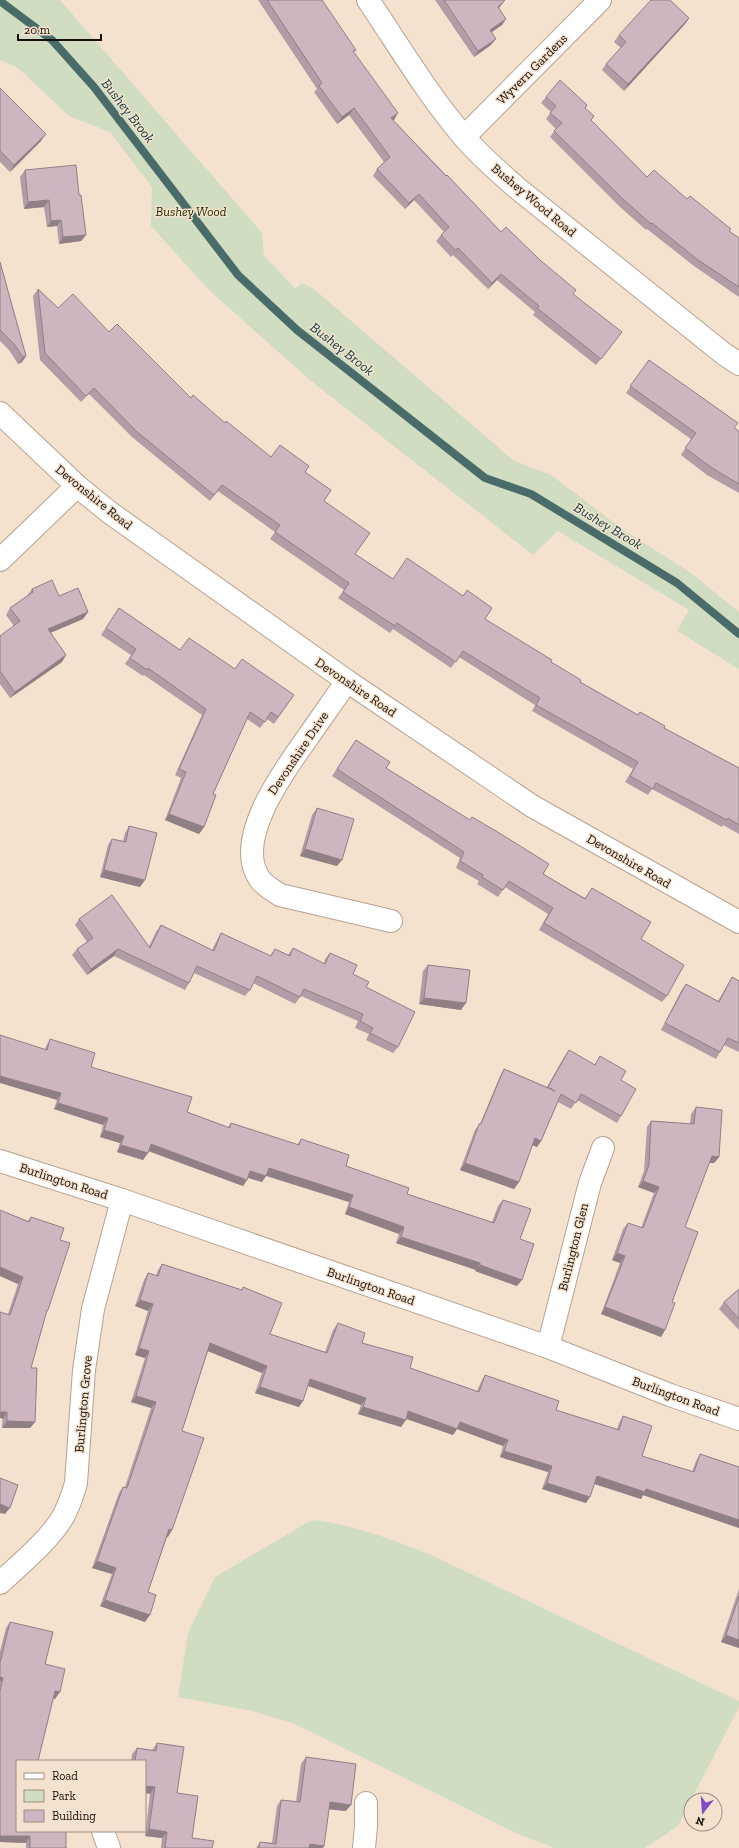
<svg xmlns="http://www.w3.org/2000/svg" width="739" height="1848" viewBox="0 0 739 1848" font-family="'Zilla Slab',serif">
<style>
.green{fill:#d0ddc0}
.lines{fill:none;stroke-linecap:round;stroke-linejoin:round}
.stream{stroke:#496c6a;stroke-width:8}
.street-casing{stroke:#b5a390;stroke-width:24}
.street{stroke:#fff;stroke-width:22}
.wall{fill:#b29ca5}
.shaded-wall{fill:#917f86}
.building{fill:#cfb5c0;stroke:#917f86}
.labels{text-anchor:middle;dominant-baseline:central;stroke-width:3;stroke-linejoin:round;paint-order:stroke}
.street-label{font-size:13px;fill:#17100a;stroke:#f5e2ce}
.park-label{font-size:13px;font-style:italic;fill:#223104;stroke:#f5e2ce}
.water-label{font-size:14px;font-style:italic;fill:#0d4141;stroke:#f5e2ce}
</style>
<rect width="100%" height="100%" fill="#f5e2ce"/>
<!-- green -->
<g class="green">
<path d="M0 0H60L262 233 264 256 295 288 302 283 314 289 514 461 551 475 625 531 691 573 739 612V669L677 631 689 610 558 531 533 555 311 381 209 290 151 226 152 187 110 132 69 116 18 68 0 60Z"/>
<path d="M315 1520C355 1525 392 1540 429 1554L739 1701V1707L678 1826 645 1848H555L520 1835 295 1724 252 1711 178 1697 188 1633 215 1577 308 1522Z"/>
</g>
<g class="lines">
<!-- stream -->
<path class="stream" d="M0 1 52 40 94 87 238 275 297 330 485 478 531 494 677 583 739 634"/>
<defs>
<g id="street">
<path d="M368 0C399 46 428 95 464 137 480 156 499 172 517 188L724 354 739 364"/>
<path d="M464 137 600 0"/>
<path d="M0 413 77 486 109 512 347 681 532 806 739 922"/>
<path d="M0 560 77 486"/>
<path d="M347 681C334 700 321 718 308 737 286 768 233 838 259 878 264 886 273 890 280 895L391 921"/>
<path d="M0 1161 122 1200 548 1347 670 1395 739 1419"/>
<path d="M548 1347 590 1183 603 1148"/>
<path d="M0 1583C20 1564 51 1539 64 1515 69 1505 73 1494 76 1483L84 1370 93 1309 122 1200"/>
<path d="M103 1831 109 1848"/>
<path d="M364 1848 366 1826V1803"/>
</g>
</defs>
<!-- street casing -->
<use href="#street" class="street-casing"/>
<!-- street -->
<use href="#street" class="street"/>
</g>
<!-- wall -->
<g class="wall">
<path d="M258 0H322L356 50 354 52 394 120H393L501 232 573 294 617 338 596 365 533 315 535 312 497 280 488 289 453 255 451 257 436 241 441 235 444 232 414 200 405 209 373 176 377 169 384 162 349 115 337 124 314 92 317 89Z"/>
<path d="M435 0H505L499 8 506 19 502 25 491 32V45L474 57Z"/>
<path d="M689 18 685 24 624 91 602 70 606 64 621 48 614 42 619 35Z"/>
<path d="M0 88 41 141 10 172 0 162Z"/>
<path d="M546 97 587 105 585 108 594 116 591 121 647 177 687 199 729 231 739 238V297L694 266 647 229 646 230 619 206 550 137 556 129 546 119 551 112 541 103Z"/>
<path d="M25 170 79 195 86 235 81 241 59 244 57 226 47 227 44 207 24 209 20 177Z"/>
<path d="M0 262 26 356 22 362 18 364 9 350 0 341Z"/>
<path d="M38 289 58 308 109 332 191 398 271 457 305 472 324 501 355 554 393 579 485 619 580 682 638 715 640 712 664 728 739 768V834L723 825 722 827 652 789 648 795 625 782 633 769 532 711 535 705 459 657 451 668 393 629 390 633 338 598 344 590 270 539 275 532 218 491 210 501 132 437 89 394 81 402 40 360 33 296Z"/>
<path d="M649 360 734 428 739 431V493L707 475 681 455 691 439 626 393Z"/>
<path d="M32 589 59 596 88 612 83 619 50 633 66 655 62 662 10 698 0 684V636L14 626 6 615 10 608 27 596Z"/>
<path d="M119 608 180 650 235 669 294 695 274 724 267 719 260 728 247 719 213 794 204 827 199 834 165 820 181 778 175 775 202 715 144 675 143 676 125 664 131 655 101 635Z"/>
<path d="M352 746 386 768 543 874 585 898 592 888 641 939 667 996 662 1002 539 930 548 914 505 887 498 897 477 884 479 881 456 868 460 858 332 776Z"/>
<path d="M317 808 337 866 300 856 312 815Z"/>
<path d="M129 826 140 887 100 877 108 845 112 839 123 841 125 833Z"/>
<path d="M79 919 149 946 156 932 161 925 212 950 217 940 221 933 270 956 275 949 288 955 293 948 324 964 325 959 330 953 366 987 398 1047 393 1053 366 1040 369 1034 355 1028 358 1021 301 996 295 1004 253 983 250 990 245 996 194 973 189 983 185 990 114 956 87 975 72 955 77 949 87 942 75 925Z"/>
<path d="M428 965 461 1010 419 1004 423 971Z"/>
<path d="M732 977 739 981V1052L724 1045 716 1059 661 1030 681 991 686 984 718 1001 728 984Z"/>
<path d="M50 1039 91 1067 187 1112 228 1127 231 1123 297 1145 301 1139 346 1166 407 1194 492 1222 498 1206 503 1200 520 1239 517 1286 475 1271 476 1270 396 1243 399 1234 345 1214 349 1202 266 1176 262 1182 248 1178 243 1186 148 1151 143 1160 117 1152 120 1143 100 1137 103 1125 54 1109 57 1100 45 1049 46 1046Z"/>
<path d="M569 1050 595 1065 600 1056 621 1080V1116L617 1123 577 1100 571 1109 558 1102 541 1141 537 1147 532 1145 519 1182 514 1189 460 1170 475 1130 480 1124 500 1076 504 1069 547 1087 564 1057Z"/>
<path d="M696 1107 719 1157 714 1163H709L685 1227 672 1302 665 1330 661 1337 601 1314 620 1263 612 1260 623 1229 628 1223 641 1228 654 1193 638 1187 644 1171 647 1127 651 1121 690 1124 691 1114Z"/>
<path d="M0 1210 28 1221 31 1217 60 1240 48 1310 46 1314 31 1368 35 1422 30 1428H2L8 1314 18 1284 0 1276Z"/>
<path d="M162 1264 242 1290 243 1287 270 1334 325 1352 333 1330 338 1323 362 1343 410 1368 477 1391 481 1382 485 1375 556 1410 617 1429 619 1423 623 1416 642 1456 692 1472 696 1461 700 1454 739 1467V1528L643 1495 641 1499 594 1484 586 1503 542 1489 548 1472 500 1457 503 1446 457 1429 453 1435 406 1419 401 1427 358 1414 361 1405 308 1386 299 1407 255 1393 262 1373 208 1351 182 1431 168 1537H167L148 1592 145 1622 100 1606 112 1574 92 1568 119 1493 123 1487H125L151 1408 131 1402 145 1358 135 1355 148 1311 135 1306 144 1280 148 1273 156 1276 158 1270Z"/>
<path d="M739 1289V1330L719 1309 724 1302Z"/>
<path d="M739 1589V1648L721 1642Z"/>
<path d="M10 1622 45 1664 55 1699 53 1698 17 1761 66 1848H26V1843L0 1842V1651L6 1628Z"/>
<path d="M157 1743 177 1793 192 1838 212 1848H161L162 1838 145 1836 150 1794 145 1761H131L132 1754 137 1748 152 1750Z"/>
<path d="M306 1757 346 1811 329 1809 323 1848H256L260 1842 272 1843 277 1806 281 1800 296 1802 301 1764Z"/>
</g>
<!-- shaded-wall -->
<g class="shaded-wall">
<path d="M505 0 502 4 494 14 498 7Z"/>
<path d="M689 18 685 24 624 91 628 84Z"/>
<path d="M506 19 502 25 485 37 490 30Z"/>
<path d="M496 39 491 45 474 57 478 51Z"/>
<path d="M354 108 349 115 337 124 342 117Z"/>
<path d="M398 113 394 120 387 125 391 118Z"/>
<path d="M46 134 41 141 10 172 14 165Z"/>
<path d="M419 194 414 200 405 209 409 203Z"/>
<path d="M49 200 44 207 24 209 28 202Z"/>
<path d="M61 220 57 226 47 227 51 221Z"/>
<path d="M86 235 81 241 59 244 63 237Z"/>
<path d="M501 274 497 280 488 289 492 283Z"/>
<path d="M622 332 617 338 596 365 601 359Z"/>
<path d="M26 356 22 362 18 364 23 357Z"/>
<path d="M88 612 83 619 43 636 48 629Z"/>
<path d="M66 655 62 662 10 698 15 692Z"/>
<path d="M169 814 204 827 199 834 165 820Z"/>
<path d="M305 849 342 860 337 866 300 856Z"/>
<path d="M104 870 145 880 140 887 100 877Z"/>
<path d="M118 949 114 956 87 975 91 969Z"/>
<path d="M424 998 466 1003 461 1010 419 1004Z"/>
<path d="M0 1076 61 1093 57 1100 0 1083Z"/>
<path d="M58 1103 108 1118 103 1125 54 1109Z"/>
<path d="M104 1130 124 1136 120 1143 100 1137Z"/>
<path d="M535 1138 541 1141 537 1147 530 1144Z"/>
<path d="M151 1144 247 1180 243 1186 146 1150Z"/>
<path d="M121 1145 148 1153 143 1160 117 1152Z"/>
<path d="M712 1156 719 1157 714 1163H707Z"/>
<path d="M465 1163 519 1182 514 1189 460 1170Z"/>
<path d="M269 1168 353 1195 349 1202 264 1175Z"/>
<path d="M250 1171 266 1176 262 1182 246 1177Z"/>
<path d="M643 1181 659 1187 654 1193 638 1187Z"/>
<path d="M349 1207 404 1227 399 1234 345 1214Z"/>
<path d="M401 1237 480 1263 476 1270 396 1243Z"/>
<path d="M617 1253 625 1256 620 1263 612 1260Z"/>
<path d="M480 1265 522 1280 517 1286 475 1271Z"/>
<path d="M0 1267 23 1277 18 1284 0 1276Z"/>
<path d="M140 1300 153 1304 148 1311 135 1306Z"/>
<path d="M605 1307 665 1330 661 1337 601 1314Z"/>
<path d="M210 1343 267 1366 262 1373 205 1350Z"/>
<path d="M139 1348 149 1351 145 1358 135 1355Z"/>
<path d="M310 1379 366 1398 361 1405 306 1385Z"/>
<path d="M260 1387 303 1401 299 1407 255 1393Z"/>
<path d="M136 1396 156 1402 151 1408 131 1402Z"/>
<path d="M363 1407 406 1420 401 1427 358 1414Z"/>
<path d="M408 1411 460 1422 508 1440 503 1446 457 1429 453 1435 404 1418Z"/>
<path d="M0 1412H7L3 1419 0 1418Z"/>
<path d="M7 1421 35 1422 30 1428H2Z"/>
<path d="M504 1451 552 1466 548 1472 500 1457Z"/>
<path d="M597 1476 646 1489 739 1520V1528L643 1495 641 1499 592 1483Z"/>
<path d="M547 1483 590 1497 586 1503 542 1489Z"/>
<path d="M0 1504 10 1508 5 1514 0 1513Z"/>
<path d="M169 1529 172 1530 168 1537 165 1536Z"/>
<path d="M97 1561 116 1568 112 1574 92 1568Z"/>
<path d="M105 1600 150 1615 145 1622 100 1606Z"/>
<path d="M726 1635 739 1640V1648L721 1642Z"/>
<path d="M0 1677 3 1678 0 1682Z"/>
<path d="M55 1691 60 1692 55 1699 50 1698Z"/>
<path d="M145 1786 155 1787 150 1794 145 1793Z"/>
<path d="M330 1802 351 1805 346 1811 326 1809Z"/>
<path d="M149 1829 167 1832 162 1838 145 1836Z"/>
<path d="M0 1836H30L26 1843 0 1842Z"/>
<path d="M310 1844 324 1846 323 1848H307Z"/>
</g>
<!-- building -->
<g class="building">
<path d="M267 0H322L356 50 353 51 398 113 391 118 446 176 447 175 501 232 506 227 540 260 576 290 573 294 622 332 601 359 537 308 539 306 501 274 492 283 458 248 455 250 441 235 449 227 419 194 409 203 377 169 390 157 354 108 342 117 319 86 322 83Z"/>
<path d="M444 0H505L498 7 506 19 490 30 496 39 478 51Z"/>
<path d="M651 0H670L689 18 628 84 606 64 626 42 619 35Z"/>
<path d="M560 80 587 105 585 108 594 116 591 120 647 177 654 170 687 199 690 196 731 229 729 231 739 238V287L698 260 652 223 651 224 624 200 554 131 562 123 550 113 556 106 546 97Z"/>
<path d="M0 88 46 134 14 165 0 151Z"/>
<path d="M76 165 79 195H81L86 235 63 237 61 220 51 221 49 200 28 202 25 170Z"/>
<path d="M0 262 26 356 23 357 14 344 0 330Z"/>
<path d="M38 289 58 308 73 294 109 332 117 324 191 398 193 395 225 423 226 421 271 457 280 445 309 466 305 472 331 490 324 501 370 533 355 554 393 579 407 558 463 596 467 590 492 608 485 619 552 660 551 662 581 680 580 682 638 715 640 712 665 726 664 728 739 768V825L728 818 727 820 656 783 653 789 630 776 638 762 536 705 540 698 463 651 456 662 397 623 395 626 343 592 349 583 275 532 280 525 222 485 214 495 136 431 94 388 86 396 45 353Z"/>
<path d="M649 360 738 423 734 428 739 431V484L712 468 685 448 696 433 630 386Z"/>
<path d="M52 580 59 596 78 588 88 612 48 629 66 655 15 692 0 671V636L20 621 10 608 33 592 32 589Z"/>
<path d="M119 608 180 650 189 638 235 669 242 659 294 695 278 717 271 712 265 722 250 712 213 794 216 795 204 827 169 814 186 772 179 769 206 709 148 668 147 670 130 658 136 649 106 628Z"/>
<path d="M356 740 390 762 386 768 470 820 472 817 496 831 549 864 543 874 585 899 592 888 651 922 641 939 684 965 667 996 544 923 553 908 509 881 503 890 482 877 483 875 460 861 464 852 337 769Z"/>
<path d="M317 808 354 819 342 860 305 849Z"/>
<path d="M129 826 157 833 145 880 104 870 112 839 126 842Z"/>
<path d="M112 895 150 948 161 925 214 951 221 933 271 956 275 949 290 956 293 948 325 964 330 953 357 965 353 974 369 982 366 987 415 1012 398 1047 370 1033 373 1028 360 1021 363 1014 304 989 300 997 257 976 250 990 197 966 189 983 118 949 91 969 77 949 93 938 79 919Z"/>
<path d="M428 965 470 970 466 1003 424 998Z"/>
<path d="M732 977 739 981V1043L728 1038 720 1052 665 1023 686 984 719 1002Z"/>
<path d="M0 1035 47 1050 50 1039 95 1053 91 1067 192 1097 187 1112 230 1128 231 1123 299 1145 301 1139 349 1155 346 1166 409 1188 407 1194 494 1223 503 1200 531 1209 520 1239 534 1244 522 1280 480 1265V1263L401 1237 404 1227 349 1207 353 1195 269 1168 266 1176 250 1171 247 1180 151 1144 148 1153 121 1145 124 1136 104 1130 108 1118 58 1103 61 1093 0 1076Z"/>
<path d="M569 1050 595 1065 600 1056 626 1071 621 1080 636 1089 621 1116 581 1094 576 1103 561 1094 541 1141 535 1138 519 1182 465 1163 479 1124H481L504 1069 555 1091 548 1087Z"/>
<path d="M696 1107 722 1110 719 1157 712 1156 685 1227 698 1232 672 1302 675 1303 665 1330 605 1307 625 1256 617 1253 628 1223 643 1228 659 1187 643 1181 649 1165 651 1121 694 1124Z"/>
<path d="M0 1210 29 1222 31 1217 64 1228 60 1240 70 1243 48 1310H47L31 1368H37L35 1422 7 1421V1412H0V1312L10 1315 23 1277 0 1267Z"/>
<path d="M162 1264 242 1290 243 1287 282 1303 270 1334 327 1353 338 1323 365 1333 362 1343 413 1357 410 1368 479 1392 485 1375 559 1401 556 1410 619 1430 623 1416 652 1426 642 1456 694 1472 700 1454 739 1467V1520L646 1489 645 1492 597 1476 590 1497 547 1483 552 1466 504 1451 508 1440 460 1422 457 1429 408 1411 406 1420 363 1407 366 1398 310 1379 303 1401 260 1387 267 1366 210 1343 182 1431 204 1438 172 1530 169 1529 148 1592 156 1595 150 1615 105 1600 116 1568 97 1561 123 1487 127 1488 156 1402 136 1396 149 1351 139 1348 153 1304 140 1300 148 1273 158 1276Z"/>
<path d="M739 1289V1319L724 1302Z"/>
<path d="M0 1478 18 1485 10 1508 0 1504Z"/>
<path d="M739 1596V1640L726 1635Z"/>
<path d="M10 1622 53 1632 45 1664 65 1669 60 1692 55 1691 38 1761H17V1831H66V1848H30V1836H0V1691L3 1678 0 1677V1663Z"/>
<path d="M157 1743 184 1747 177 1793 198 1796 192 1838 214 1841 212 1848H165L167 1832 149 1829 155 1787 145 1786V1761H135L137 1748 156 1751Z"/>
<path d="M306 1757 356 1764 351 1805 330 1802 324 1846 310 1844 309 1848H259L260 1842 276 1844 281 1800 300 1802Z"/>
</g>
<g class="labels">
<!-- street labels -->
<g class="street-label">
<text transform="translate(532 69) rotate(-45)">Wyvern Gardens</text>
<text transform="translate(534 200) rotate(40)">Bushey Wood Road</text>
<text transform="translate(94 497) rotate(39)">Devonshire Road</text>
<text transform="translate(356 687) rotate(34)">Devonshire Road</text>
<text transform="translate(298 753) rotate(-56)">Devonshire Drive</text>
<text transform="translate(629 861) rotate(30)">Devonshire Road</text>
<text transform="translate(64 1181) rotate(18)">Burlington Road</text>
<text transform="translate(573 1247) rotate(-76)">Burlington Glen</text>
<text transform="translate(371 1286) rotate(19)">Burlington Road</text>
<text transform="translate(676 1396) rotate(20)">Burlington Road</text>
<text transform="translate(83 1404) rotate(-85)">Burlington Grove</text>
</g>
<!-- park labels -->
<g class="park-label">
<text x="191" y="211">Bushey Wood</text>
</g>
<!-- water labels -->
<g class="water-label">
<text transform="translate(128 111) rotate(52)">Bushey Brook</text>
<text transform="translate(342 349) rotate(38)">Bushey Brook</text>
<text transform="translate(608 526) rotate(31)">Bushey Brook</text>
</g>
</g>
<!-- legend -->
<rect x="16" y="1760" width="130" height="72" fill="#f5e2ce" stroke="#9c8e80"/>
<rect x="24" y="1773" width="20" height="6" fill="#ffffff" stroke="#9c8e80"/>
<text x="52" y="1780" font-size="12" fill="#17100a">Road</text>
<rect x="24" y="1790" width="20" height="12" fill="#d0ddc0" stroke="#9c8e80"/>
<text x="52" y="1800" font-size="12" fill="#17100a">Park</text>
<rect x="24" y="1810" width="20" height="12" fill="#cfb5c0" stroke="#9c8e80"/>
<text x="52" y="1820" font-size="12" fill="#17100a">Building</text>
<!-- north arrow -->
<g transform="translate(703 1812) rotate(197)"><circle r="19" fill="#f5e2ce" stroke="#9c8e80"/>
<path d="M0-3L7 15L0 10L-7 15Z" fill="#814dc4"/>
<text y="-6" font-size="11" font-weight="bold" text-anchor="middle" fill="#17100a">N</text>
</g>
<!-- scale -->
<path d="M18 34v6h83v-6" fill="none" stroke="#17100a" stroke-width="2"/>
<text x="24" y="34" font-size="12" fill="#17100a" stroke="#f5e2ce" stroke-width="3" paint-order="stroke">20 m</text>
</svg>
